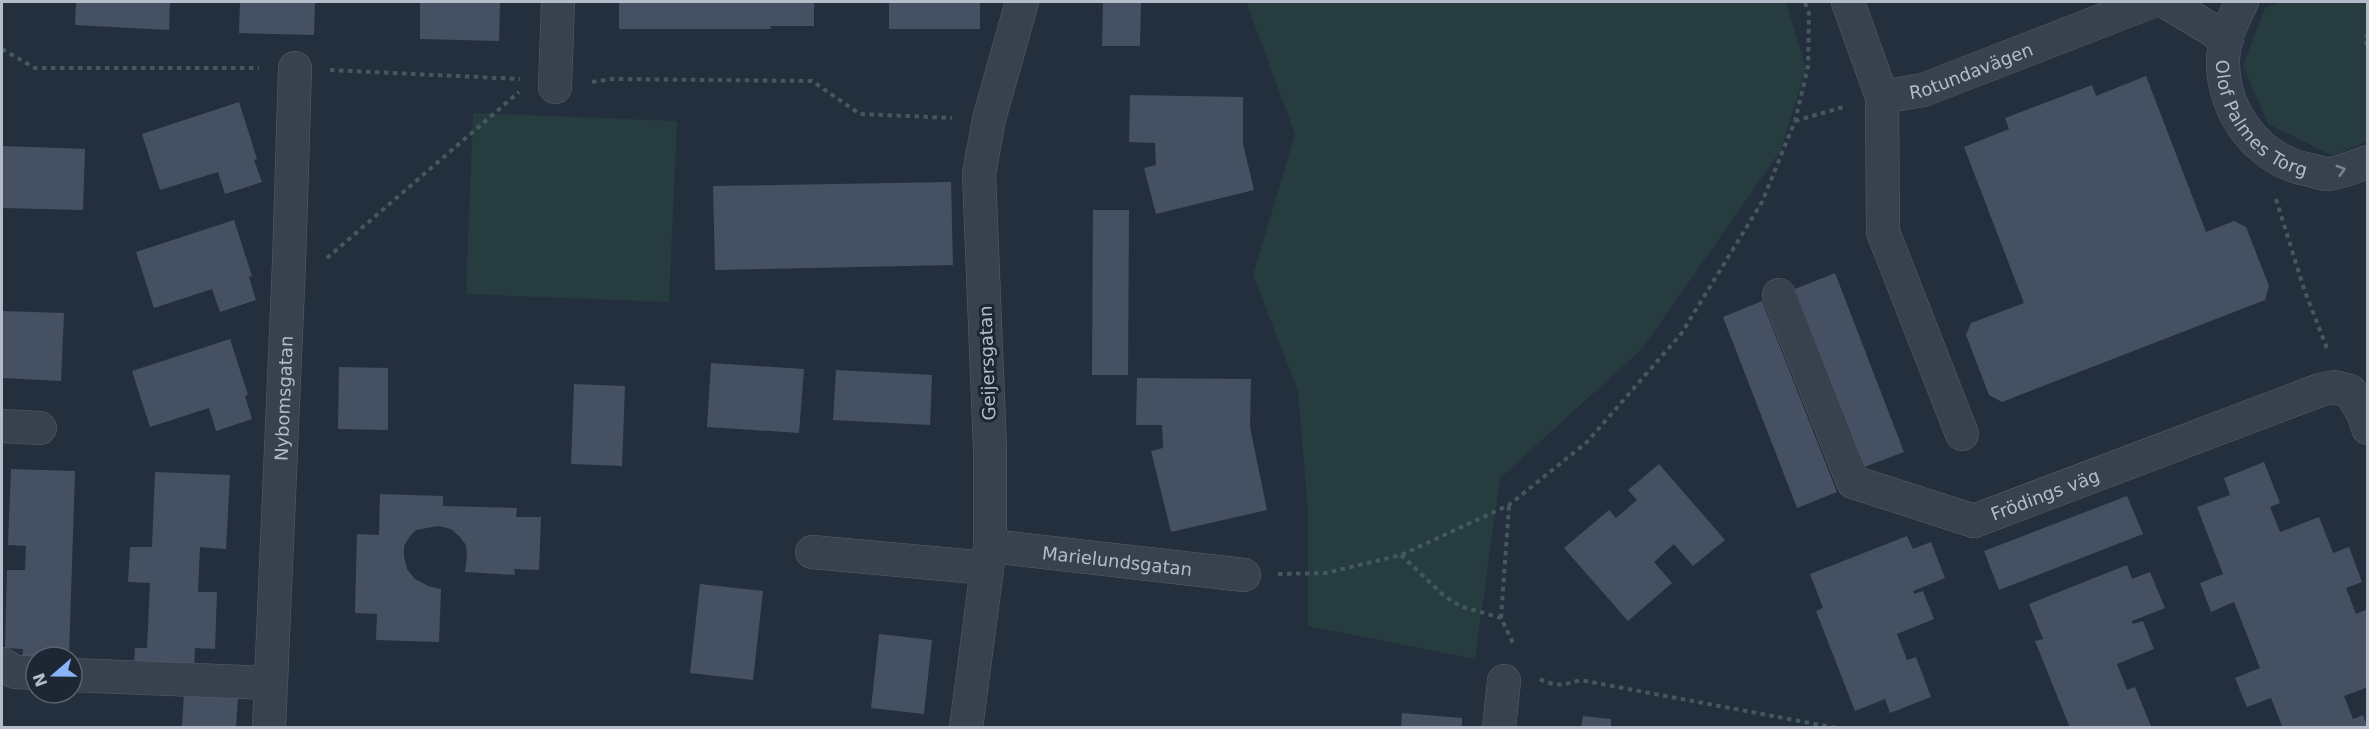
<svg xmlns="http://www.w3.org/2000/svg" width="2369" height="729" viewBox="0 0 2369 729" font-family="'DejaVu Sans',sans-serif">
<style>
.green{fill:#263c3f}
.building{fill:#455162}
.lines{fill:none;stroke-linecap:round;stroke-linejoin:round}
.minor-casing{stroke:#565f6c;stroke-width:34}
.path{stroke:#44595c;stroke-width:4;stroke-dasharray:4.5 4.5;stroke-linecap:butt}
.minor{stroke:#38414e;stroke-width:33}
.oneway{stroke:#7c8592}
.labels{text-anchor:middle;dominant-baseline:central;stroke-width:6;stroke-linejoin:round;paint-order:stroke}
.street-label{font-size:18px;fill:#b4bcc9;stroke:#1d2633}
</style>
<rect width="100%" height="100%" fill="#242f3e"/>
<!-- green -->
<g class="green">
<path d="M1246 2H1786L1806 68 1781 150 1642 349 1500 478 1475 659 1308 626V510L1298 391 1253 275 1295 134Z"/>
<path d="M2282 2H2367V141L2333 156 2268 124 2243 66 2265 8Z"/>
<path d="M473 113 677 121 669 302 466 294Z"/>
</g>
<!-- building -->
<g class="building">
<path d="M76 2H170L169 30 75 25Z"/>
<path d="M240 2H315L314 35 239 33Z"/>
<path d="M420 2H500L499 41 420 39Z"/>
<path d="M619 2H814V26H770L771 29H619Z"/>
<rect x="889" y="2" width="91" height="27"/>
<path d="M1103 2H1141L1140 46H1102Z"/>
<path d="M2146 76 2206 232 2234 221 2246 227 2269 286 2265 300 2002 402 1989 395 1966 335 1971 323 2024 303 1964 147 2009 129 2005 118 2092 85 2096 96Z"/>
<path d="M1130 95 1243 97V144L1254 190 1156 214 1144 168 1156 165 1155 143 1129 142Z"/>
<path d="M239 102 257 159 254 160 262 182 225 194 218 172 160 190 142 134Z"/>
<path d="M2 146 85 149 83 210 2 208Z"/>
<path d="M951 182 953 265 715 270 713 186Z"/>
<path d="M1093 210H1129L1128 375H1092Z"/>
<path d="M234 220 252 276 249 277 256 300 220 312 212 289 154 308 136 252Z"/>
<path d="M1835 273 1904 452 1864 467 1795 289Z"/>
<path d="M1762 301 1837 492 1797 508 1723 317Z"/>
<path d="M2 311 64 313 61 381 2 378Z"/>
<path d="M230 339 248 395 245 396 252 419 216 431 209 408 150 427 132 371Z"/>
<path d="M711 363 804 369 799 433 707 427Z"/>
<path d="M339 367 388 368V430L338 429Z"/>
<path d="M836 370 932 375 930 425 833 420Z"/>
<path d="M1137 378 1251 379 1250 427 1267 510 1171 532 1151 451 1163 448 1162 425H1136Z"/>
<path d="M574 384 625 386 622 466 571 464Z"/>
<path d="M2264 462 2280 503 2270 507 2280 532 2319 517 2333 553 2349 547 2362 582 2346 588 2356 614 2368 609V687L2344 696 2353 719 2363 715 2368 728H2283L2271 698 2247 707 2235 678 2260 668 2234 602 2211 612 2200 583 2223 574 2197 507 2230 495 2224 478Z"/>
<path d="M1659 464 1725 540 1693 566 1674 544 1654 562 1672 583 1628 621 1564 548 1609 510 1616 518 1637 500 1628 490Z"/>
<path d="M11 469 75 471 69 657H36L22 664 23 649 5 648 7 570H25L26 546 8 545Z"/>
<path d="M155 472 230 475 226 549 200 547 198 592H217L215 649 195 648 194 669 134 666 135 648H147L150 583 128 582 130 547H152Z"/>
<path d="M380 494 443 496V506L517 508 516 517H541L539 570 514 569 515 575 465 572 467 556 466 545 460 537 451 529 438 526 416 530 410 536 404 546V557L407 569 415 579 428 586 441 589 439 642 376 640 377 614 355 613 357 534 379 535Z"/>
<path d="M2127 496 2143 534 1999 590 1984 551Z"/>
<path d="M1907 536 1913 549 1931 542 1945 578 1913 591 1914 594 1923 591 1934 619 1897 634 1907 660 1916 657 1931 697 1890 713 1885 699 1855 711 1816 611 1823 608 1810 574Z"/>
<path d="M2127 565 2132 579 2150 572 2165 608 2132 621 2133 624 2143 621 2154 649 2117 664 2127 690 2135 687 2151 726 2070 728 2035 641 2043 639 2029 604Z"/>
<path d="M700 584 763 591 753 680 690 673Z"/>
<path d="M879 634 932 640 924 714 871 708Z"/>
<path d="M184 693 238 697 236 728H182Z"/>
<path d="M1402 713 1462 718V728H1401Z"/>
<path d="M1583 716 1611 719V728H1581Z"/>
</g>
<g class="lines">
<defs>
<g id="minor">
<path id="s1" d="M1848 2 1882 97 1923 90 2150 2"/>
<path d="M2166 2 2227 39"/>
<path id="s2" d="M2242 2C2232 21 2223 40 2223 62 2223 113 2259 161 2310 170 2315 171 2322 174 2328 174 2341 173 2355 166 2368 162"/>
<path d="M555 87 558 2"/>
<path d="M1882 97 1883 232 1962 434"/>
<path id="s3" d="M1779 295 1853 482 1974 521 2320 390 2334 387 2350 391 2363 413 2368 428"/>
<path d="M2 426 40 428"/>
<path id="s4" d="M990 546 1244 575"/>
<path d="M812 552 987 568"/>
<path d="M2 664 15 672 36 673"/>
<path d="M72 675 271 683"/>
<path id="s5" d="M269 728 289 263 295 68"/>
<path d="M966 728 990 546V449L979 174 989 119 1022 2"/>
<path d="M1499 728 1504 681"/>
</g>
</defs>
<!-- minor casing -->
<use href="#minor" class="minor-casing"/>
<!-- path -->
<g class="path">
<path d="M2368 33 2365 39 2368 47"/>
<path d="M2 49 35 68H259"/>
<path d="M330 70 520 79"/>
<path d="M592 82 612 79 812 81 860 114 952 118"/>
<path d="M1795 121 1847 106"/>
<path d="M2276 199 2304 289 2328 351"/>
<path d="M327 258 519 92"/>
<path d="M1509 506 1501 618 1514 645"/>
<path d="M1401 555 1442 594 1460 606 1501 618"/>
<path d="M1278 574 1326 573 1401 555 1509 505 1587 442 1681 334 1762 202 1795 121 1808 67 1809 14 1805 2"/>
<path d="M1540 679C1554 687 1566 685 1580 680L1837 728"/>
</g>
<!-- minor -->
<use href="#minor" class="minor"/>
</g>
<!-- one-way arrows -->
<defs><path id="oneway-chevron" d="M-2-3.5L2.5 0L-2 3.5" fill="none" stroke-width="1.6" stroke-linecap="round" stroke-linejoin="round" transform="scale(1.5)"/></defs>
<use class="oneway" href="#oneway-chevron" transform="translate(2341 170) rotate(-16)"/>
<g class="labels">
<!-- street labels -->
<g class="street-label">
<text stroke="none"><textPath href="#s1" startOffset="194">Rotundavägen</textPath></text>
<text stroke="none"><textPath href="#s2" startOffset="136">Olof Palmes Torg</textPath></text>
<text transform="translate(987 363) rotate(-92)">Geijersgatan</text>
<text stroke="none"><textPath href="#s5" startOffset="330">Nybomsgatan</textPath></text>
<text stroke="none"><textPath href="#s3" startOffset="404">Frödings väg</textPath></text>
<text stroke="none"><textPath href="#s4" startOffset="128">Marielundsgatan</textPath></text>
</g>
</g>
<!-- border -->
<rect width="2369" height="729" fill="none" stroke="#b4bcc9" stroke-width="6"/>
<!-- north arrow -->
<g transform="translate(54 675) rotate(250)"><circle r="28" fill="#1d2633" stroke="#59626f" stroke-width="1.5"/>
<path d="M0-4.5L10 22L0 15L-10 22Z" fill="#8ab4f8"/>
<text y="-9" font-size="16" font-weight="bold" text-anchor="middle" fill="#b4bcc9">N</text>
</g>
</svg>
